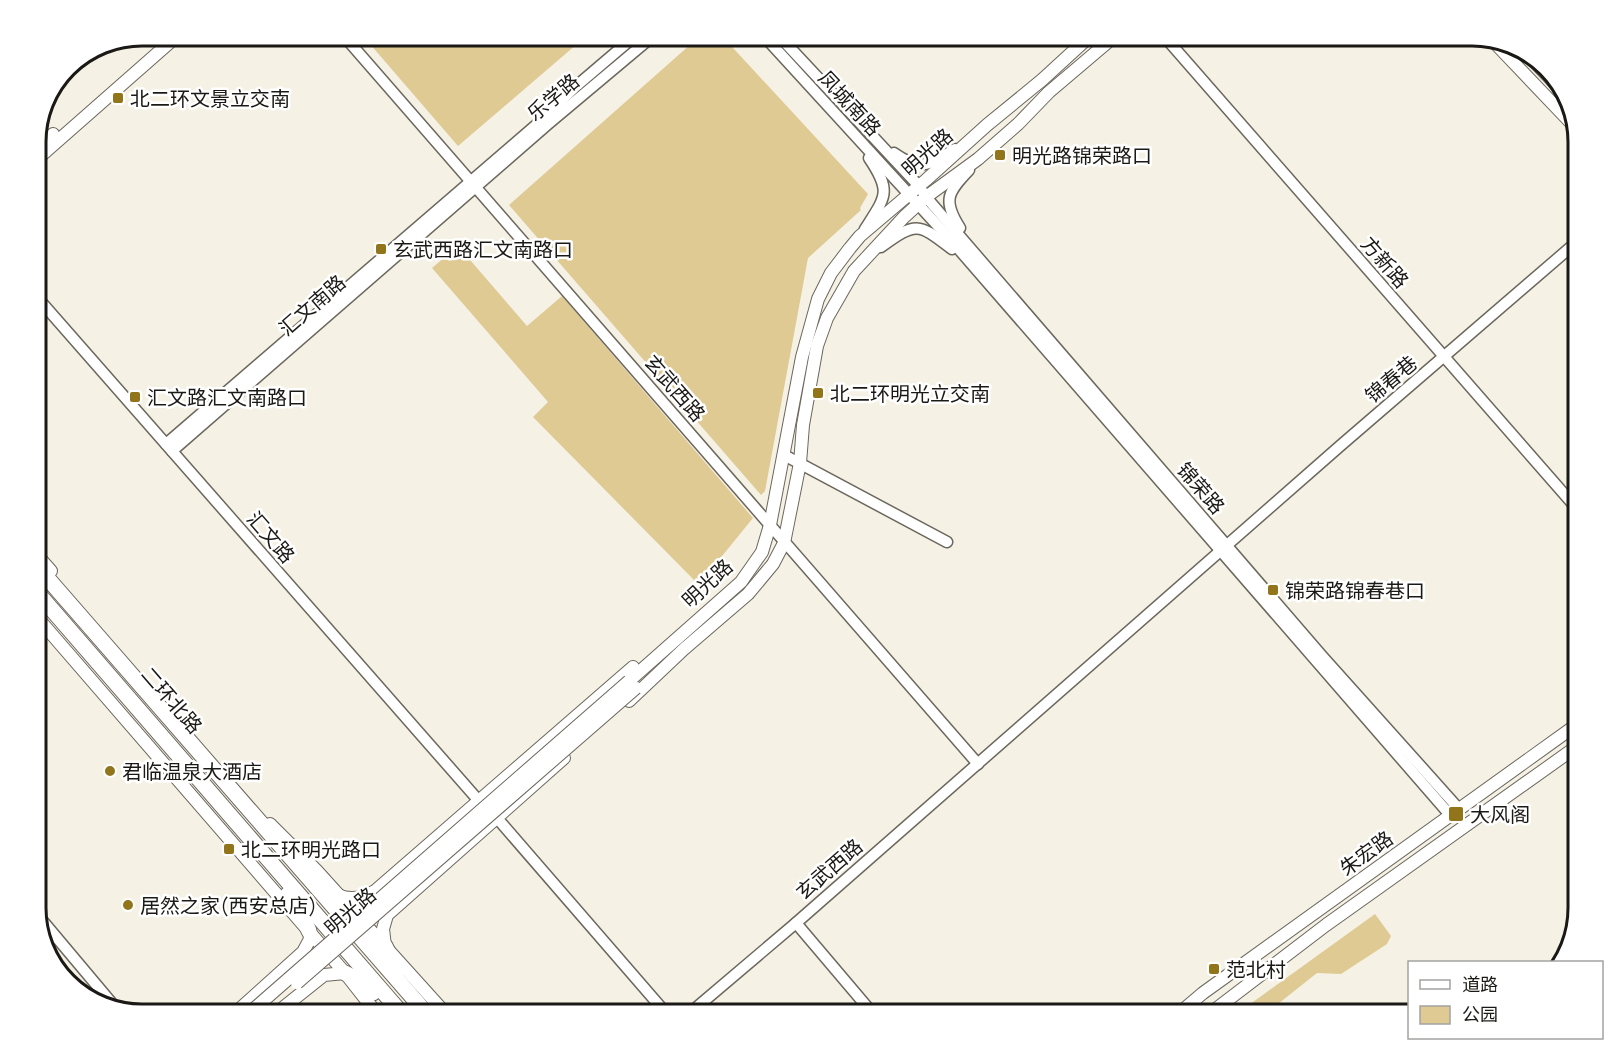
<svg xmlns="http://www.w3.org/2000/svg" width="1615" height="1051" viewBox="0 0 1615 1051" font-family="Manrope,'Noto Sans SC',sans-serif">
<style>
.green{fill:#dfca93}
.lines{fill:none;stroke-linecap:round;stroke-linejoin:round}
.minor-casing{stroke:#6b675d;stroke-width:13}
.major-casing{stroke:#6b675d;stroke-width:14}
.highway-casing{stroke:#6b675d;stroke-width:17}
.minor{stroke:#fff;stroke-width:10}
.major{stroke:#fff;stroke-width:12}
.highway{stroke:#fff;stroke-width:15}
.major-bridge-casing{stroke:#6b675d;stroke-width:14;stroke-linecap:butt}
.major-bridge{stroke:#fff;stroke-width:12}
.poi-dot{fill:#92751b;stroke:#fff;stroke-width:2}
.labels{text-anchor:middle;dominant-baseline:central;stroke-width:5;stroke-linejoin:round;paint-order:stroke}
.street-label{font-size:20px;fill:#1a1915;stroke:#fff}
.poi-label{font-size:20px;fill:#1a1915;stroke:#fff;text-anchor:start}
.rim{fill:none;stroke:#1a1915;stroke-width:3}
</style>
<rect width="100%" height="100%" fill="#f5f1e5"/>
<!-- green -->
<g class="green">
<path d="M363 36H589L584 38 458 146Z"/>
<path d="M700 36H722L868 194 860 208 861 210 808 258 765 491 761 495 509 205Z"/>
<path d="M458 246 527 326 562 296 753 518 718 561 695 581 533 417 548 402 432 268Z"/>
<path d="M1375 914 1391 936 1387 944 1341 974 1317 973 1264 1015H1235Z"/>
</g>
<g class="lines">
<defs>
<g id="minor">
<path d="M344 36 978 764"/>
<path d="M764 36 949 238 1450 815"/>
<path d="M779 36 919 186 926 197 1322 656 1459 809"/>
<path d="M1164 36 1579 511"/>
<path d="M894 153C921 172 929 165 955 149"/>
<path d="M960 228C942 200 948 192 969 170"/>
<path d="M865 229C886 196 892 192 869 158"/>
<path d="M881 247C917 221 918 223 952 249"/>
<path d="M36 296 479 801"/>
<path d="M166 444 542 120 574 88 635 36"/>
<path d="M172 451 548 124 653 36"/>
<path d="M784 455 947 542"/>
<path d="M497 818 665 1012 675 1015"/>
<path d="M36 913 115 1007"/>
<path d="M680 1015 687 1014 697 1007 796 923"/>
<path d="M874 1015 796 923 1340 446 1579 240"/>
</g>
<g id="major">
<path d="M1494 42 1575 127"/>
<path d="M1525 52 1566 95"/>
<path d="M36 149 53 134"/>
<path d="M36 160 177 36"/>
<path d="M36 554 51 571"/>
<path d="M36 616 345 973 378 1015"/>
<path d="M629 681 741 582 762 552 770 525 802 357 818 299 831 273 850 248 860 236 926 180 987 125 1042 80 1090 36"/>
<path d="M629 701 684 649 748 594 773 564 784 543 800 463 803 425 817 346 827 318 854 271 904 217 926 197 978 159 1018 124 1049 92 1115 36"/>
<path d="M270 824 317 871 447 1015"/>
<path d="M338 895C351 901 363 898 375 891L633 667"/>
<path d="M385 946 383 929 387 915 564 758"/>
<path d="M233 1015 303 952 310 939 309 931"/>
<path d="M274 1015 324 975 345 973"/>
<path d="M1177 1015 1203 993 1579 723"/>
<path d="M1208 1015 1326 925 1579 745"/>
</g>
<g id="highway">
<path d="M36 565 428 1015"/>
<path d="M36 591 403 1015"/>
<path d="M288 894 304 919 309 931"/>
<path d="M385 946 397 971"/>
<path d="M345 973 359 980 373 993"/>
</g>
</defs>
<!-- minor casing -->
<use href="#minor" class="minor-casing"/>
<!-- major casing -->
<use href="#major" class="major-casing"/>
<!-- highway casing -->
<use href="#highway" class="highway-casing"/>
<!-- minor -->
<use href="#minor" class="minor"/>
<!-- major -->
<use href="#major" class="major"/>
<!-- highway -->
<use href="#highway" class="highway"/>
<defs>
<g id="major-bridge">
<path d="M297 983 636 688"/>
<path d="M247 1015 629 681"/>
</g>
</defs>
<!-- major-bridge casing -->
<use href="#major-bridge" class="major-bridge-casing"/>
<!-- major-bridge -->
<use href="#major-bridge" class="major-bridge"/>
</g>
<!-- markers -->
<g class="poi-dot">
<rect x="112" y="92" width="12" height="12" rx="3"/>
<rect x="994" y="149" width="12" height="12" rx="3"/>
<rect x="375" y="243" width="12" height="12" rx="3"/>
<rect x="812" y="387" width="12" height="12" rx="3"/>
<rect x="129" y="391" width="12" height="12" rx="3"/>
<rect x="1267" y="584" width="12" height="12" rx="3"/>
<circle cx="110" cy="771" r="6"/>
<rect x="1448" y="806" width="16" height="16" rx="3"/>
<rect x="223" y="843" width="12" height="12" rx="3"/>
<circle cx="128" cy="905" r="6"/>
<rect x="1208" y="963" width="12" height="12" rx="3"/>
</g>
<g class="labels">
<!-- street labels -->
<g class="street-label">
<text transform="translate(553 97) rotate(-40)">乐学路</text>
<text transform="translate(850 103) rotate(47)">凤城南路</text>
<text transform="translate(927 152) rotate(-42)">明光路</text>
<text transform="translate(1385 262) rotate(49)">方新路</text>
<text transform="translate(312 305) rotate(-41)">汇文南路</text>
<text transform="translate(1391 379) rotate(-40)">锦春巷</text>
<text transform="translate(675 388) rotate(49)">玄武西路</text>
<text transform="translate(1201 488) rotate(49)">锦荣路</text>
<text transform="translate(271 537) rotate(49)">汇文路</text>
<text transform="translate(707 583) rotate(-43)">明光路</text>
<text transform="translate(172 700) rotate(49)">二环北路</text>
<text transform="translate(1366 853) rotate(-36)">朱宏路</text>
<text transform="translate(829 869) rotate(-41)">玄武西路</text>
<text transform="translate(350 911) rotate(-41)">明光路</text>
</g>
<!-- poi labels -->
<g class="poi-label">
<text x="130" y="98">北二环文景立交南</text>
<text x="1012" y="155">明光路锦荣路口</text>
<text x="393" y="249">玄武西路汇文南路口</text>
<text x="830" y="393">北二环明光立交南</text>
<text x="147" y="397">汇文路汇文南路口</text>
<text x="1285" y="590">锦荣路锦春巷口</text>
<text x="122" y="771">君临温泉大酒店</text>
<text x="1470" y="814">大风阁</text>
<text x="241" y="849">北二环明光路口</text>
<text x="140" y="905">居然之家(西安总店)</text>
<text x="1226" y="969">范北村</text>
</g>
</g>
<!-- crop -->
<path d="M0 0H1615V1051H0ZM142 46H1472A96 96 0 0 1 1568 142V908A96 96 0 0 1 1472 1004H142A96 96 0 0 1 46 908V142A96 96 0 0 1 142 46Z" fill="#fff" fill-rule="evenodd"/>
<path class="rim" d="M142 46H1472A96 96 0 0 1 1568 142V908A96 96 0 0 1 1472 1004H142A96 96 0 0 1 46 908V142A96 96 0 0 1 142 46Z"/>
<!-- legend -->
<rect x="1408" y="961" width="195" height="78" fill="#ffffff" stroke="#a3a3a1" stroke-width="1.5"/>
<rect x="1420" y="980" width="30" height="9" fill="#ffffff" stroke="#a3a3a1" stroke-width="1.5"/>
<text x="1462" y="991" font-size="18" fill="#1a1915">道路</text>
<rect x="1420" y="1006" width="30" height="18" fill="#dfca93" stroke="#a3a3a1" stroke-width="1.5"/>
<text x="1462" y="1021" font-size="18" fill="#1a1915">公园</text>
</svg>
